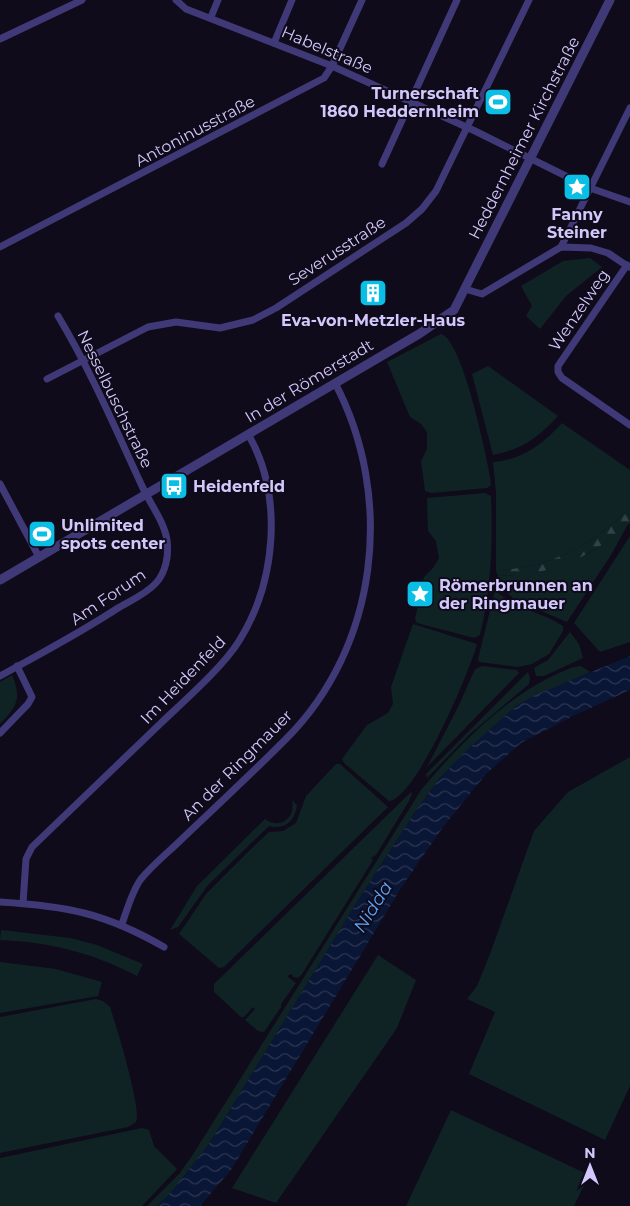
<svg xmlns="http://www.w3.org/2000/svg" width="630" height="1206" viewBox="0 0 630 1206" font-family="Montserrat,sans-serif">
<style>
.green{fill:#0f2324}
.forest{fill:url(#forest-firs)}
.water{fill:url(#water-waves)}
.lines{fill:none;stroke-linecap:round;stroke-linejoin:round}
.minor{stroke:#403977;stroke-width:7}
.tertiary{stroke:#403977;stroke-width:9}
.labels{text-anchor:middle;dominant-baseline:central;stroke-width:4;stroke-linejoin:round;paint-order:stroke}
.street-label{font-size:16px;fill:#d2c8fc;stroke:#0f0b1a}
.poi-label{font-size:16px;font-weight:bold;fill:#d2c8fc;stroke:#0f0b1a;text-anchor:start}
.water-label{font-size:18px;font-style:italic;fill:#5ba3f7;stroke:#0f0b1a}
</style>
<defs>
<pattern id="forest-firs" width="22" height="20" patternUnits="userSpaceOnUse" patternTransform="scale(1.25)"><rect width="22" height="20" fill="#0f2324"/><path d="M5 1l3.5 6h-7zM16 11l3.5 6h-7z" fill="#314145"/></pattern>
<pattern id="water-waves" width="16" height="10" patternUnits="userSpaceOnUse" patternTransform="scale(1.25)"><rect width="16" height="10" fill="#0a1635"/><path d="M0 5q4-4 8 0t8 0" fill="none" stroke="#2d3653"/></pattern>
</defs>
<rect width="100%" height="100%" fill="#0f0b1a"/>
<!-- green -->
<g class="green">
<path d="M590 258 602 267 566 296 540 329 526 316 532 306 521 286 563 261Z"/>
<path d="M441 334C462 339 486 453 490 476L491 485 487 488 432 493 425 491 421 461 427 449V432L421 424 410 417 387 362Z"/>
<path d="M488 366 558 416C539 437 521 450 493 455L472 374Z"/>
<path d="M562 423 630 470V507C608 532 574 553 542 563 527 567 511 569 496 571V493L493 462C522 460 543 444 562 423Z"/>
<path d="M485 493 491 496C493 542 491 590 480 635L474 638 417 623 415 619 424 577 433 568 439 558 436 541 428 531 427 498Z"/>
<path d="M627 526 611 555 567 622 515 600 495 581 498 575C531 578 574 564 602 545 610 540 617 531 627 526Z"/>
<path d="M630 536V642L600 652 574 623Z"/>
<path d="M495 591 514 604 551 619 563 626V631L549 654 532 664 518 667 479 662 478 659Z"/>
<path d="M413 624 477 644C470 671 416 798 389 801L344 763 342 759 367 725 388 713 393 704 391 687Z"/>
<path d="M570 632 579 644 583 658 544 676H536L534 668 548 660Z"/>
<path d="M482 666 517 670 519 673 427 767 459 705 475 669Z"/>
<path d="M581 666 590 672 516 706 464 753 439 779 415 812 357 902 209 1144 171 1193 157 1206H147L179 1174 192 1156 421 790C459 745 505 697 559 673 566 670 574 666 581 666Z"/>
<path d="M528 672 530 678 529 684 471 733 427 778 426 774Z"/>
<path d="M12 675C22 699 17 706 0 724V682Z"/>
<path d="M630 757V1086L605 1140 469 1074 495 1012 467 999 477 986 490 954 534 831 568 792Z"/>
<path d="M336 764H340L388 807 224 967 219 968 179 934 206 894 255 845 269 832 283 831 296 823 306 796Z"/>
<path d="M411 792 412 794 409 801 376 855 371 858 373 860 302 974 298 978 293 977 292 974 287 976 296 983 281 1004V1007L264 1032 258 1031 245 1020 255 1009 253 1007 244 1017H241L214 992V984Z"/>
<path d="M292 800 297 805C295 821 285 830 269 826L208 885 178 927 170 930 197 886 265 819C280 830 296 818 292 800Z"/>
<path d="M1 930 70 938 97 945 143 964 137 976C93 953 50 942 0 940Z"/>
<path d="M378 955 416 980 397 1028 276 1203 232 1188Z"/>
<path d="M0 962 56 969 102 982 98 996 0 1013Z"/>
<path d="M96 999 103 1001 110 1007C116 1025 142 1110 136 1122L128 1127 0 1153V1017Z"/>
<path d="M451 1110 589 1175 574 1206H406Z"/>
<path d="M142 1128 149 1130 154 1146 177 1169 142 1206H0V1158Z"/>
</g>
<!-- forest -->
<path class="forest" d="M630 507V523C597 555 544 579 498 575L496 571C511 569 527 567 542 563 574 553 608 532 630 507Z"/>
<!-- water -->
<path class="water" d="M630 656V690L573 716 521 743 486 774 443 827 401 888 231 1170 200 1206H157L171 1192 209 1144 357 902 415 812 439 779 464 753 516 706 535 695Z"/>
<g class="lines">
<!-- minor -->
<g class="minor">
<path d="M176 0 186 9 332 66 475 131 590 188 630 202"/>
<path d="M211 17 218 0"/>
<path d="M0 39 82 0"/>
<path d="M274 43 292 0"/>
<path d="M382 164 457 0"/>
<path d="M0 247 324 78 332 66 362 0"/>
<path d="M561 247 630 108"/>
<path d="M627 265 558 366V372L562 378 630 425"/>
<path d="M465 289 482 294 561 247 591 248 608 253 629 267"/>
<path d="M47 379 148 327 176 322 220 328 253 320 276 308 406 223 422 209 436 191 529 0"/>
<path d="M0 484 39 557"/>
<path d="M0 676C40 654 80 633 118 608 130 601 146 594 156 583 166 572 169 555 167 540 164 521 150 504 142 486 115 428 91 371 58 316"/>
<path d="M0 733 28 704 32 697 17 666"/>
<path d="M0 902C67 906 105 913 164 947"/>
<path d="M23 903 26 859 32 847C75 806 118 764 161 723 184 701 223 667 239 641 276 582 284 496 248 434"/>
<path d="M122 924C127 910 132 891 141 879 153 864 170 851 184 837 218 805 252 773 285 740 379 647 395 497 335 383"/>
</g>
<!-- tertiary -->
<path class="tertiary" d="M0 580 419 334 454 310 610 0"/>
</g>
<!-- icons -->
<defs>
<symbol id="stadium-square" viewBox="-11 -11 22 22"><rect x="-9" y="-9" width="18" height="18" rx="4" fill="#0bbee5" stroke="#0f0b1a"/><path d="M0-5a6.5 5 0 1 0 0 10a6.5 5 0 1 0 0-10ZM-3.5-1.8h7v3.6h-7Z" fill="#fff"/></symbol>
<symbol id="sight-square" viewBox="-11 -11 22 22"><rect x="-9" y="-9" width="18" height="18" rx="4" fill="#0bbee5" stroke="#0f0b1a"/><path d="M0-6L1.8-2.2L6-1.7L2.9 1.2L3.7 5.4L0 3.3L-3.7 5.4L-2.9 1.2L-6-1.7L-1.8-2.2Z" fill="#fff"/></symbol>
<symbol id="building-square" viewBox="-11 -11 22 22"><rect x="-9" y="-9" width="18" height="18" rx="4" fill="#0bbee5" stroke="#0f0b1a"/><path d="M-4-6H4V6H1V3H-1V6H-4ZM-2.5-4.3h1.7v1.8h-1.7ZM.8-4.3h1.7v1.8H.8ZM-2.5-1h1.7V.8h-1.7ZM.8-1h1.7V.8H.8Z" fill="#fff"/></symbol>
<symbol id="bus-square" viewBox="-11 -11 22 22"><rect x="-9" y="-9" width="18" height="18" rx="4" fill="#0bbee5" stroke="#0f0b1a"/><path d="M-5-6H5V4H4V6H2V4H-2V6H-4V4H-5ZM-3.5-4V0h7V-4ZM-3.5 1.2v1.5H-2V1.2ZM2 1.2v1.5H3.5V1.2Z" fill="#fff"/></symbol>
</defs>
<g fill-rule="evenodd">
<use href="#stadium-square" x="482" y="86" width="32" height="32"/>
<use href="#sight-square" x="561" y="171" width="32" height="32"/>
<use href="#building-square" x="357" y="277" width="32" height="32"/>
<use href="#bus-square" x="158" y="470" width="32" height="32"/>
<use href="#stadium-square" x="26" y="518" width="32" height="32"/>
<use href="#sight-square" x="404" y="578" width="32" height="32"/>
</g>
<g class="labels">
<!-- street labels -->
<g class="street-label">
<text transform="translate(327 50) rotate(23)">Habelstraße</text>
<text transform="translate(195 131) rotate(-28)">Antoninusstraße</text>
<text transform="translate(524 138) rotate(-63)">Heddernheimer Kirchstraße</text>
<text transform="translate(337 251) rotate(-33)">Severusstraße</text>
<text transform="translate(579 310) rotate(-56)">Wenzelweg</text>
<text transform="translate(309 381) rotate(-31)">In der Römerstadt</text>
<text transform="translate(115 399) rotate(64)">Nesselbuschstraße</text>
<text transform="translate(108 597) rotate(-34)">Am Forum</text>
<text transform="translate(183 680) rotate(-46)">Im Heidenfeld</text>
<text transform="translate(237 765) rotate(-45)">An der Ringmauer</text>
</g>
<!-- poi labels -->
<g class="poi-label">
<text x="479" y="93" text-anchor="end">Turnerschaft<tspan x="479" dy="18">1860 Heddernheim</tspan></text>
<text x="577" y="214" text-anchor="middle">Fanny<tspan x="577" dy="18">Steiner</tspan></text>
<text x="373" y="320" text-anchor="middle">Eva-von-Metzler-Haus</text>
<text x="193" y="486">Heidenfeld</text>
<text x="61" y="525">Unlimited<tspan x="61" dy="18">spots center</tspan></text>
<text x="439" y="585">Römerbrunnen an<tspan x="439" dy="18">der Ringmauer</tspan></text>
</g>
<!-- water labels -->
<g class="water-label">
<text transform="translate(373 907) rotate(-58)">Nidda</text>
</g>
</g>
<!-- north arrow -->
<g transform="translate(590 1166)" stroke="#0f0b1a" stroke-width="4" paint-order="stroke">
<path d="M0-4L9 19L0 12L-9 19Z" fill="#d2c8fc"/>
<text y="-8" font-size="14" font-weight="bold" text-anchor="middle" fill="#d2c8fc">N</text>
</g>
</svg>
